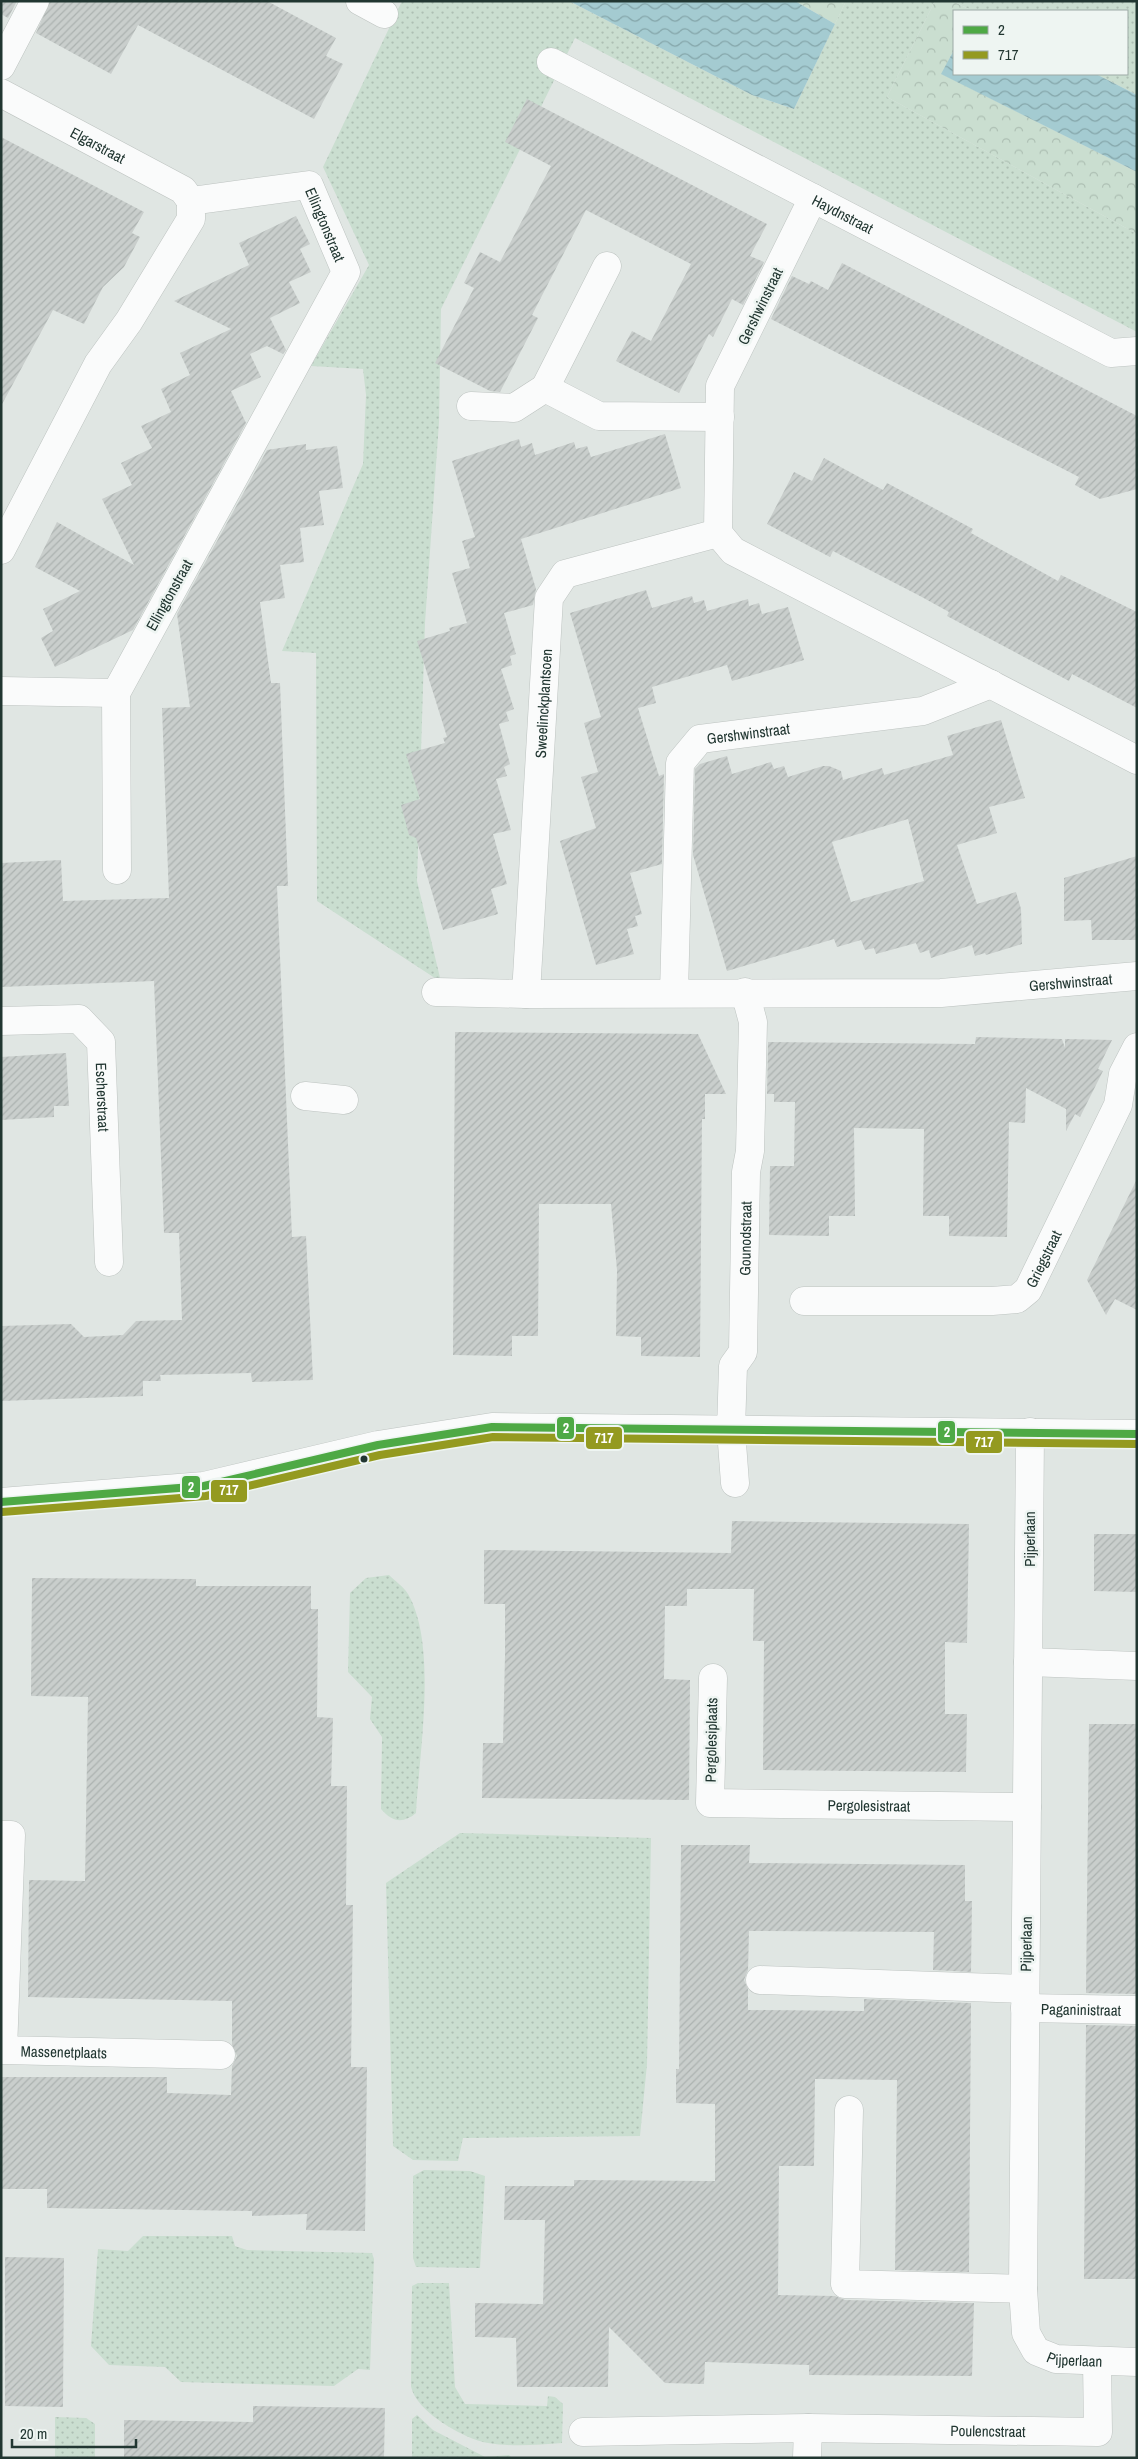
<svg xmlns="http://www.w3.org/2000/svg" width="1138" height="2459" viewBox="0 0 1138 2459" font-family="'Archivo Narrow',sans-serif">
<style>
.grass{fill:url(#grass-dots)}
.forest{fill:url(#forest-crowns)}
.water{fill:url(#water-waves)}
.building{fill:url(#building-hatch);fill-rule:evenodd}
.lines{fill:none;stroke-linecap:round;stroke-linejoin:round}
.minor-casing{stroke:#bdc3c0;stroke-width:29}
.minor{stroke:#fafbfb;stroke-width:28}
.bus-1-casing{stroke:#eef5f2;stroke-width:11}
.bus-2-casing{stroke:#eef5f2;stroke-width:11}
.bus-1{stroke:#4ea945;stroke-width:8}
.bus-2{stroke:#949a20;stroke-width:8}
.bus-dot{fill:#213631;stroke:#eef5f2;stroke-width:2}
.labels{text-anchor:middle;dominant-baseline:central;stroke-width:5;stroke-linejoin:round;paint-order:stroke}
.street-label{font-size:15px;fill:#213631;stroke:#eef5f2}
.line-badge{stroke:#eef5f2;stroke-width:2}
.badge-label{font-size:14px;text-anchor:middle;font-weight:bold;fill:#fff}
</style>
<defs>
<pattern id="grass-dots" width="8" height="8" patternUnits="userSpaceOnUse" patternTransform="scale(1.25)"><rect width="8" height="8" fill="#caded0"/><path d="M2 2h.1M6 6h.1" fill="none" stroke="#adbfb3" stroke-width="1.8" stroke-linecap="round"/></pattern>
<pattern id="forest-crowns" width="20" height="18" patternUnits="userSpaceOnUse" patternTransform="scale(1.25)"><rect width="20" height="18" fill="#caded0"/><path d="M2 6a3 3 0 1 1 6 0M12 15a3 3 0 1 1 6 0" fill="none" stroke="#adbfb3"/></pattern>
<pattern id="water-waves" width="16" height="10" patternUnits="userSpaceOnUse" patternTransform="scale(1.25)"><rect width="16" height="10" fill="#a4cbd1"/><path d="M0 5q4-4 8 0t8 0" fill="none" stroke="#85a6aa"/></pattern>
<pattern id="building-hatch" width="6" height="6" patternUnits="userSpaceOnUse" patternTransform="scale(1.25)"><rect width="6" height="6" fill="#c9cecc"/><path d="M-1 1l2-2M0 6l6-6M5 7l2-2" fill="none" stroke="#acb2b0"/></pattern>
</defs>
<rect width="100%" height="100%" fill="#e0e6e3"/>
<!-- grass -->
<g class="grass">
<path d="M402 1H569L752 95 794 109 846 1H935L887 97 1137 234V332L575 38 441 309 439 422 425 623 417 881 441 982 317 901 316 653 282 651 363 464 366 395 363 369 311 366 369 265 323 167Z"/>
<path d="M952 1H1137V95L1096 74H1127V11H973Z"/>
<path d="M389 1575C395 1581 404 1587 408 1594 438 1646 419 1753 416 1813 403 1824 392 1822 381 1809L382 1737 370 1719 372 1697 348 1672 350 1593 366 1578Z"/>
<path d="M460 1833 651 1838 647 2064 640 2136 463 2138 458 2161 413 2160 393 2146 386 1883Z"/>
<path d="M424 2170 470 2171 485 2176 480 2268 416 2267 413 2258V2176Z"/>
<path d="M143 2236H232L235 2246 247 2250 372 2253 374 2259 370 2370 358 2369 334 2386 181 2382 165 2367 109 2365 91 2346 98 2249 128 2251Z"/>
<path d="M418 2283H449L455 2387 465 2404 547 2406 548 2396 555 2397 563 2404 562 2443C539 2445 511 2447 488 2443 464 2439 415 2411 411 2386L412 2286Z"/>
<path d="M417 2415 433 2430 485 2457 509 2455 512 2458H412V2419Z"/>
<path d="M55 2417 86 2418 95 2424V2458H55Z"/>
</g>
<!-- forest -->
<g class="forest">
<path d="M795 1H846L835 24Z"/>
<path d="M935 1H952L973 11H954V50L942 74 1137 172V234L887 97Z"/>
</g>
<!-- water -->
<g class="water">
<path d="M569 1H795L835 24 794 109 752 95Z"/>
<path d="M954 50V74H1096L1137 95V172L941 74Z"/>
</g>
<!-- building -->
<g class="building">
<path d="M1 1H17L8 18 1 14Z"/>
<path d="M50 1H267L336 38 326 56 343 64 314 119 138 25 111 74 36 33Z"/>
<path d="M527 99 767 224 750 256 764 262 743 305 732 299 713 337 709 334 679 393 616 361 632 331 651 341 691 264 586 210 532 315 538 318 500 392 490 391 435 363 474 288 464 283 480 252 500 262 551 166 505 142Z"/>
<path d="M1 137 144 212 132 233 140 237 124 267 103 287 84 324 53 310 1 406Z"/>
<path d="M296 216 310 244 300 249 311 272 289 282 300 303 270 318 286 350 283 354 267 346 250 354 261 377 231 391 246 423 133 630 55 667 41 638 53 631 43 609 80 591 35 567 57 522 134 565 102 499 132 485 121 463 152 448 141 426 171 412 161 389 190 375 180 353 231 329 174 301 249 265 239 243Z"/>
<path d="M842 263 1137 416V489L1100 499 1075 485 1079 477 771 319 792 276 809 284 811 281 828 290Z"/>
<path d="M665 434 681 488 521 539 536 589 533 605 504 613 516 654 510 656 512 665 501 669 514 709 506 712 509 721 499 724 510 764 504 767 507 776 496 779 511 830 493 834 507 884 491 889 498 914 443 930 416 838 409 835 401 805 420 799 406 754 445 743 443 738 447 737 417 641 450 631 449 628 467 623 452 573 470 568 462 541 475 537 452 461 519 439 521 447 532 443 535 455 574 442 576 449 587 446 591 457Z"/>
<path d="M306 444V450L337 446 343 488 319 491 324 525 300 528 304 562 280 565 285 598 260 602 271 683H280L288 886H277L292 1237 306 1236 313 1380 252 1382 251 1373 160 1375 161 1381H143V1396L1 1401V1326L71 1324 84 1337 104 1336 123 1335 136 1321 182 1320 179 1233H164L154 981 1 987V863L61 860 63 901 169 898 162 708 190 707 177 614 267 450Z"/>
<path d="M824 458 883 490 887 483 973 529 971 533 1058 581 1061 575 1137 612V708L1072 674 1069 681 947 616 949 612 920 596 833 551 830 557 767 524 794 472 812 481Z"/>
<path d="M646 590 652 608 692 596 694 603 704 600 707 611 748 599 749 606 759 603 762 614 788 607 804 660 732 681 727 665 652 687 656 703 638 708 659 776 664 774 662 864 630 873 642 914 635 916 638 926 627 929 634 954 596 965 560 841 596 828 581 777 598 772 584 723 601 717 570 613Z"/>
<path d="M1001 720 1025 798 989 807 997 833 957 845 977 904 1016 892 1021 909 1022 944 986 955 985 953 975 956 972 945 931 958 929 950 920 953 916 943 876 954 874 948 865 950 861 940 837 947 834 939 727 971 693 855 695 769 700 764 727 756 732 774 771 762 774 769 784 766 788 777 823 766H829L841 771 843 780 882 768 884 775 953 755 947 736ZM908 819 924 881 851 902 832 842Z"/>
<path d="M1137 856V940H1092L1091 920 1064 921V878Z"/>
<path d="M455 1032 698 1034 726 1094H705V1119H702L700 1357 641 1356V1337L616 1336 617 1270 611 1204H539L538 1336H512V1356L453 1355Z"/>
<path d="M976 1037 1062 1039 1065 1048V1039L1112 1040 1098 1069 1103 1071 1080 1117 1075 1114 1066 1131V1109L1026 1088 1025 1123 1009 1122 1007 1237 949 1236V1216H923L924 1129 854 1128 855 1216H829V1236L769 1235 770 1166H794L795 1102H774V1094H767L768 1042 975 1044Z"/>
<path d="M66 1053 69 1106H54V1117L1 1120V1057Z"/>
<path d="M1137 1179V1310L1115 1299 1106 1315 1087 1280Z"/>
<path d="M732 1521 969 1524 967 1643 945 1642V1714H967L966 1772 763 1770 764 1641H753L754 1589H687V1606H665L664 1679 690 1680 689 1800 482 1798 483 1743H503L505 1655V1604H484V1550L731 1553Z"/>
<path d="M1094 1534H1137V1592L1094 1591Z"/>
<path d="M32 1578 196 1579V1586H311V1609H318L317 1717 333 1718 331 1786H347L346 1905H353L351 2067H367L365 2231 306 2230 307 2214 252 2216V2211L47 2208V2189H1V2077H167V2093L231 2095 232 2066 237 2056 232 2045V2001L28 1997 29 1880 85 1881 88 1697 31 1696Z"/>
<path d="M1089 1724H1137V1994L1086 1993Z"/>
<path d="M681 1845H750L749 1863 965 1865V1901H972L971 1972 933 1970 934 1932 749 1931 748 1970 744 1980 748 1989V2010L864 2011V1999L971 2003 969 2272 895 2270 897 2080 815 2079 814 2166H779L778 2295 835 2296 845 2300 974 2303 972 2376 809 2375V2365L705 2362 704 2384 665 2383 609 2327 608 2387H517L516 2338 475 2337V2303L543 2304 545 2220H504L505 2186H574V2180L715 2181V2104L676 2103V2069H679Z"/>
<path d="M1086 2025 1137 2026V2279H1084Z"/>
<path d="M5 2257 64 2258 63 2407 5 2406Z"/>
<path d="M253 2406 385 2408 384 2458H124V2420L253 2422Z"/>
</g>
<g class="lines">
<defs>
<g id="minor">
<path d="M360 1 384 14"/>
<path id="s1" d="M551 62 1111 353 1137 351"/>
<path d="M1 66 35 1"/>
<path id="s2" d="M1 93 183 190 191 201"/>
<path d="M813 198 720 386 718 533 733 551 1137 760"/>
<path d="M545 388 607 266"/>
<path d="M471 406 514 408 545 388 599 416 720 417"/>
<path id="s3" d="M1 550 98 364 129 321 191 219V201L309 185 346 272 116 693 117 870"/>
<path d="M1 691 116 693"/>
<path id="s4" d="M436 992 526 994 941 993 1137 976"/>
<path id="s5" d="M674 993 680 763 700 739 923 711 991 684"/>
<path id="s6" d="M526 994 549 598 565 574 718 533"/>
<path id="s7" d="M1 1021 79 1019 101 1042 109 1262"/>
<path d="M305 1096 344 1100"/>
<path id="s8" d="M804 1301H992L1017 1299 1028 1290 1118 1105 1123 1074 1137 1047"/>
<path id="s9" d="M1030 1432 1023 2289 1026 2333 1036 2351 1056 2359 1137 2362"/>
<path id="s10" d="M735 1483 731 1430 733 1366 743 1352 746 1172 750 1151 753 1022 745 992"/>
<path d="M1 1502 204 1486 378 1445 492 1427 1137 1434"/>
<path d="M1028 1662 1137 1666"/>
<path id="s11" d="M713 1678 710 1803 1027 1807"/>
<path id="s12" d="M1 1835H11L3 2050 221 2055"/>
<path d="M760 1980 1025 1989"/>
<path id="s13" d="M1025 2008 1137 2010"/>
<path d="M849 2110 845 2284 1023 2289"/>
<path id="s14" d="M583 2432 808 2428 1098 2432 1097 2361"/>
<path d="M807 2458 808 2428"/>
</g>
</defs>
<!-- minor casing -->
<use href="#minor" class="minor-casing"/>
<!-- minor -->
<use href="#minor" class="minor"/>
<defs>
<path id="bus-1" d="M1 1502 204 1486 378 1445 492 1427 1137 1434"/>
<path id="bus-2" d="M2 1512 206 1496 380 1455 493 1437 1137 1444"/>
</defs>
<!-- bus-1 casing -->
<use href="#bus-1" class="bus-1-casing"/>
<!-- bus-2 casing -->
<use href="#bus-2" class="bus-2-casing"/>
<!-- bus-1 -->
<use href="#bus-1" class="bus-1"/>
<!-- bus-2 -->
<use href="#bus-2" class="bus-2"/>
</g>
<!-- markers -->
<circle class="bus-dot" cx="364" cy="1459" r="4.5"/>
<g class="labels">
<!-- street labels -->
<g class="street-label">
<text stroke="none"><textPath href="#s2" startOffset="110">Elgarstraat</textPath></text>
<text stroke="none"><textPath href="#s1" startOffset="329">Haydnstraat</textPath></text>
<text stroke="none"><textPath href="#s3" startOffset="562">Ellingtonstraat</textPath></text>
<text transform="translate(760 306) rotate(-64)">Gershwinstraat</text>
<text transform="translate(169 595) rotate(-61)">Ellingtonstraat</text>
<text stroke="none"><textPath href="#s6" startOffset="291">Sweelinckplantsoen</textPath></text>
<text stroke="none"><textPath href="#s5" startOffset="310">Gershwinstraat</textPath></text>
<text stroke="none"><textPath href="#s4" startOffset="635">Gershwinstraat</textPath></text>
<text stroke="none"><textPath href="#s7" startOffset="165">Escherstraat</textPath></text>
<text stroke="none"><textPath href="#s10" startOffset="248">Gounodstraat</textPath></text>
<text stroke="none"><textPath href="#s8" startOffset="262">Griegstraat</textPath></text>
<text transform="translate(1029 1539) rotate(-90)">Pijperlaan</text>
<text transform="translate(711 1740) rotate(-89)">Pergolesiplaats</text>
<text stroke="none"><textPath href="#s11" startOffset="284">Pergolesistraat</textPath></text>
<text transform="translate(1026 1944) rotate(-89)">Pijperlaan</text>
<text stroke="none"><textPath href="#s13" startOffset="56">Paganinistraat</textPath></text>
<text stroke="none"><textPath href="#s12" startOffset="286">Massenetplaats</textPath></text>
<text stroke="none"><textPath href="#s9" startOffset="962">Pijperlaan</textPath></text>
<text stroke="none"><textPath href="#s14" startOffset="405">Poulencstraat</textPath></text>
</g>
</g>
<g class="line-badge">
<rect x="556" y="1416" width="19" height="24" rx="5" fill="#4ea945"/>
<rect x="937" y="1420" width="19" height="24" rx="5" fill="#4ea945"/>
<rect x="585" y="1426" width="38" height="24" rx="5" fill="#949a20"/>
<rect x="965" y="1430" width="38" height="24" rx="5" fill="#949a20"/>
<rect x="181" y="1475" width="20" height="24" rx="5" fill="#4ea945"/>
<rect x="210" y="1479" width="38" height="24" rx="5" fill="#949a20"/>
</g>
<g class="badge-label">
<text x="566" y="1433">2</text>
<text x="947" y="1437">2</text>
<text x="604" y="1443">717</text>
<text x="984" y="1447">717</text>
<text x="191" y="1492">2</text>
<text x="229" y="1495">717</text>
</g>
<!-- border -->
<rect width="1138" height="2459" fill="none" stroke="#213631" stroke-width="5"/>
<!-- legend -->
<rect x="953" y="10" width="175" height="65" fill="#eef5f2" stroke="#9ca9a5"/>
<rect x="963" y="26" width="25" height="8" fill="#4ea945" stroke="#9ca9a5"/>
<text x="998" y="35" font-size="15" fill="#213631">2</text>
<rect x="963" y="51" width="25" height="8" fill="#949a20" stroke="#9ca9a5"/>
<text x="998" y="60" font-size="15" fill="#213631">717</text>
<!-- scale -->
<path d="M12 2439v8h124v-8" fill="none" stroke="#213631" stroke-width="2.5"/>
<text x="20" y="2439" font-size="15" fill="#213631" stroke="#eef5f2" stroke-width="4" paint-order="stroke">20 m</text>
</svg>
